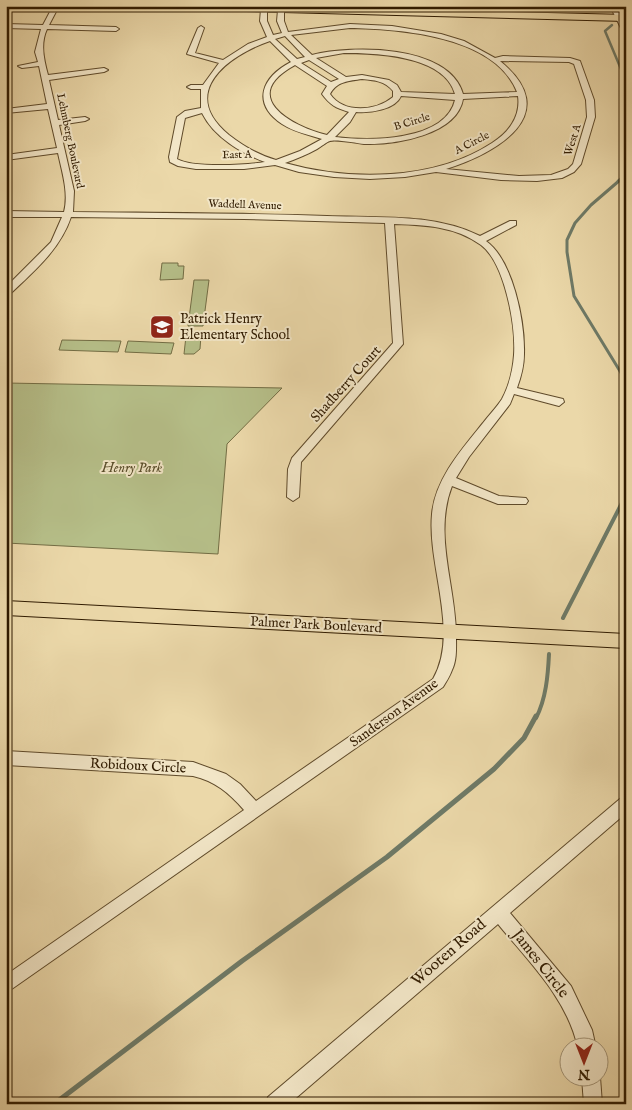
<svg xmlns="http://www.w3.org/2000/svg" width="632" height="1110" viewBox="0 0 632 1110" font-family="'IM FELL English',serif">
<style>
.green{fill:#b6bf89;stroke:#736d44}
.lines{fill:none;stroke-linecap:round;stroke-linejoin:round}
.stream-far3{stroke:#6e7a67;stroke-width:2.5}
.stream-far2{stroke:#6e7a67;stroke-width:3}
.stream-far1{stroke:#6e7a67;stroke-width:4}
.stream{stroke:#6e7a67;stroke-width:5}
.minor-casing{stroke:#5f4a2a;stroke-width:2}
.major-casing{stroke:#301b00;stroke-width:2}
.minor{fill:#f2e6c7;fill-rule:evenodd}
.major{fill:#ebd8a9;fill-rule:evenodd}
.labels{text-anchor:middle;dominant-baseline:central;stroke-width:4;stroke-linejoin:round;paint-order:stroke}
.far-street-label{font-size:11px;fill:#301b00;stroke:#f2e6c7}
.poi-label{font-size:14px;fill:#301b00;stroke:#f2e6c7;text-anchor:start}
.street-label{font-size:14px;fill:#301b00;stroke:#f2e6c7}
.park-label{font-size:14px;font-style:italic;fill:#584c29;stroke:#f2e6c7}
.near-street-label{font-size:16px;fill:#301b00;stroke:#f2e6c7}
</style>
<rect width="100%" height="100%" fill="#ebd8a9"/>
<filter id="stains"><feTurbulence type="fractalNoise" baseFrequency=".004" numOctaves="4"/><feColorMatrix values="0 0 0 0 .2 0 0 0 0 .09 0 0 0 0 .02 0 0 0 .5 -.17"/></filter>
<radialGradient id="worn" r=".72"><stop offset=".6" stop-color="#630" stop-opacity="0"/><stop offset="1" stop-color="#630" stop-opacity=".3"/></radialGradient>
<!-- green -->
<g class="green">
<path d="M162 263H178V266H184L183 279 160 280Z"/>
<path d="M194 280H209L203 326H188Z"/>
<path d="M201 335 200 349 194 354H184L186 336Z"/>
<path d="M62 340 121 341 118 352 59 350Z"/>
<path d="M128 341 174 343 171 354 125 352Z"/>
<path d="M6 383 282 388 227 444 218 554 6 543Z"/>
</g>
<g class="lines">
<!-- stream-far3 -->
<g class="stream-far3">
<path d="M612 25 605 31 626 81"/>
<path d="M618 181 626 174"/>
</g>
<!-- stream-far2 -->
<path class="stream-far2" d="M620 180 591 205 575 223 567 240V252L574 296 626 381"/>
<!-- stream-far1 -->
<g class="stream-far1">
<path d="M563 618 626 495"/>
<path d="M536 718C546 699 548 675 549 654"/>
</g>
<!-- stream -->
<path class="stream" d="M54 1104 242 961 387 857 494 769 524 738 536 716"/>
<defs>
<g id="minor">
<path d="M53 6H59L49 25 116 27 119 29 116 31 47 29C40 44 44 60 48 75L104 68 108 70 104 72 49 80 58 120 85 117 89 119 85 121 59 125 74 191 73 212C158 213 242 213 327 216 378 218 434 213 480 236L510 221H516V225L486 241C513 260 525 322 524 354 524 366 521 377 517 388L563 399 564 402 559 406 514 394 510 404 469 457 456 478 499 496 526 498 528 501 526 504H498L452 486C433 535 456 586 456 636 456 647 457 660 452 670 450 676 446 682 443 687L6 993V975L244 810C229 793 215 781 193 776L6 765V751L193 762 226 774 240 784 256 801 433 679C460 632 427 566 432 514 435 479 462 449 483 423 489 415 497 407 502 399 509 386 513 369 514 355 516 326 505 263 481 245 455 226 424 225 394 224L403 344 301 462 299 497 293 501 287 497 288 469 292 458 393 343 385 223 244 219 71 217C60 250 33 272 9 295L6 296V287L51 242 62 217H6V211L64 212C69 193 62 172 58 153L6 160V155L57 148 48 109 6 113V109L47 104 39 66 22 68 18 66 38 62 35 52 41 29 6 28V24L43 25Z"/>
<path d="M610 6H616L626 25V34L623 32Z"/>
<path d="M264 7 267 9V21L273 35 282 33 277 21 278 10 281 8 284 10V21L288 32 350 24 392 26 441 34 464 41 495 58 503 56 570 58 580 61 594 100 595 117 581 164 574 172 562 178 537 181 501 180 436 172 405 177 370 179 334 177 299 172 275 165 244 169H196L178 166 170 162 169 157 177 117 185 111 201 108V89H191L187 87 191 85H203L219 63 187 54 198 28 201 26 204 28 195 53 223 60 248 44 267 37 260 21 261 9ZM350 28C401 29 495 36 517 92L463 94C449 44 351 45 312 55L291 35ZM285 36 305 57 297 59 275 39ZM270 41 291 62C262 77 251 103 282 124 294 132 309 135 322 139L300 151 276 160C259 155 243 146 229 135 178 93 227 56 270 41ZM344 53C376 53 444 55 455 94L401 92 397 85 389 80 362 75 346 77 316 58ZM309 60 339 79 331 82 301 63ZM500 61 569 62 574 64 586 100 587 117 573 164 568 169 551 175 519 176 446 169C497 153 565 114 500 61ZM295 65 327 86 322 94C330 105 336 108 349 112L327 135C290 126 238 96 295 65ZM362 79C374 80 385 81 393 91V97C376 111 344 114 330 94 337 81 349 81 362 79ZM401 96 455 100C445 142 368 141 335 137L350 122 356 112C370 113 395 110 401 96ZM518 96C521 117 508 133 492 143 434 181 349 181 285 163 296 159 306 155 317 149 321 147 326 142 330 141 335 139 357 143 364 144 395 145 457 135 463 99ZM202 113C214 137 241 153 265 162 247 165 192 168 177 159L185 118Z"/>
<path d="M626 796V813L510 913 571 986 592 1030 596 1048H578C567 998 529 962 498 924L289 1104H266L268 1097 621 798Z"/>
<path d="M600 1077 602 1104H584L582 1078Z"/>
</g>
<g id="major">
<path d="M161 6H274L626 15V21L165 9Z"/>
<path d="M6 601 626 634V648L6 615Z"/>
</g>
</defs>
<!-- minor casing -->
<use href="#minor" class="minor-casing"/>
<!-- major casing -->
<use href="#major" class="major-casing"/>
<!-- minor -->
<use href="#minor" class="minor"/>
<!-- major -->
<use href="#major" class="major"/>
</g>
<!-- icons -->
<defs>
<symbol id="school-square" viewBox="-11 -11 22 22"><rect x="-9" y="-9" width="18" height="18" rx="4" fill="#8f2418" stroke="#f2e6c7"/><path d="M0-5L7-2L0 1L-7-2ZM-4 1L0 2.5L4 1V4Q0 6-4 4Z" fill="#fff"/></symbol>
</defs>
<g fill-rule="evenodd">
<use href="#school-square" x="148" y="313" width="28" height="28"/>
</g>
<g class="labels">
<!-- far-street labels -->
<g class="far-street-label">
<text transform="translate(412 122) rotate(-17)">B Circle</text>
<text transform="translate(573 140) rotate(-72)">West A</text>
<text transform="translate(70 141) rotate(78)">Lehmberg Boulevard</text>
<text transform="translate(472 143) rotate(-27)">A Circle</text>
<text transform="translate(237 155) rotate(-1)">East A</text>
<text transform="translate(245 205) rotate(2)">Waddell Avenue</text>
</g>
<!-- poi labels -->
<g class="poi-label">
<text x="180" y="319">Patrick Henry<tspan x="180" dy="16">Elementary School</tspan></text>
</g>
<!-- street labels -->
<g class="street-label">
<text transform="translate(346 384) rotate(-48)">Shadberry Court</text>
<text transform="translate(316 625) rotate(3)">Palmer Park Boulevard</text>
<text transform="translate(394 713) rotate(-36)">Sanderson Avenue</text>
<text transform="translate(138 766) rotate(3)">Robidoux Circle</text>
</g>
<!-- park labels -->
<g class="park-label">
<text x="132" y="468">Henry Park</text>
</g>
<!-- near-street labels -->
<g class="near-street-label">
<text transform="translate(449 953) rotate(-41)">Wooten Road</text>
<text transform="translate(540 964) rotate(52)">James Circle</text>
</g>
</g>
<!-- margin -->
<rect width="632" height="1110" fill="none" stroke="#ebd8a9" stroke-width="25"/>
<rect x="8" y="8" width="617" height="1095" fill="none" stroke="#301b00" stroke-width="2.5"/>
<rect x="12" y="12" width="607" height="1085" fill="none" stroke="#301b00"/>
<!-- north arrow -->
<g transform="translate(584 1062) rotate(180)"><circle r="24" fill="#f2e6c7" stroke="#a49577"/>
<path d="M0-4L9 19L0 12L-9 19Z" fill="#8f2418"/>
<text y="-8" font-size="14" font-weight="bold" text-anchor="middle" fill="#301b00">N</text>
</g>
<rect width="100%" height="100%" filter="url(#stains)"/>
<rect width="100%" height="100%" fill="url(#worn)"/>
</svg>
